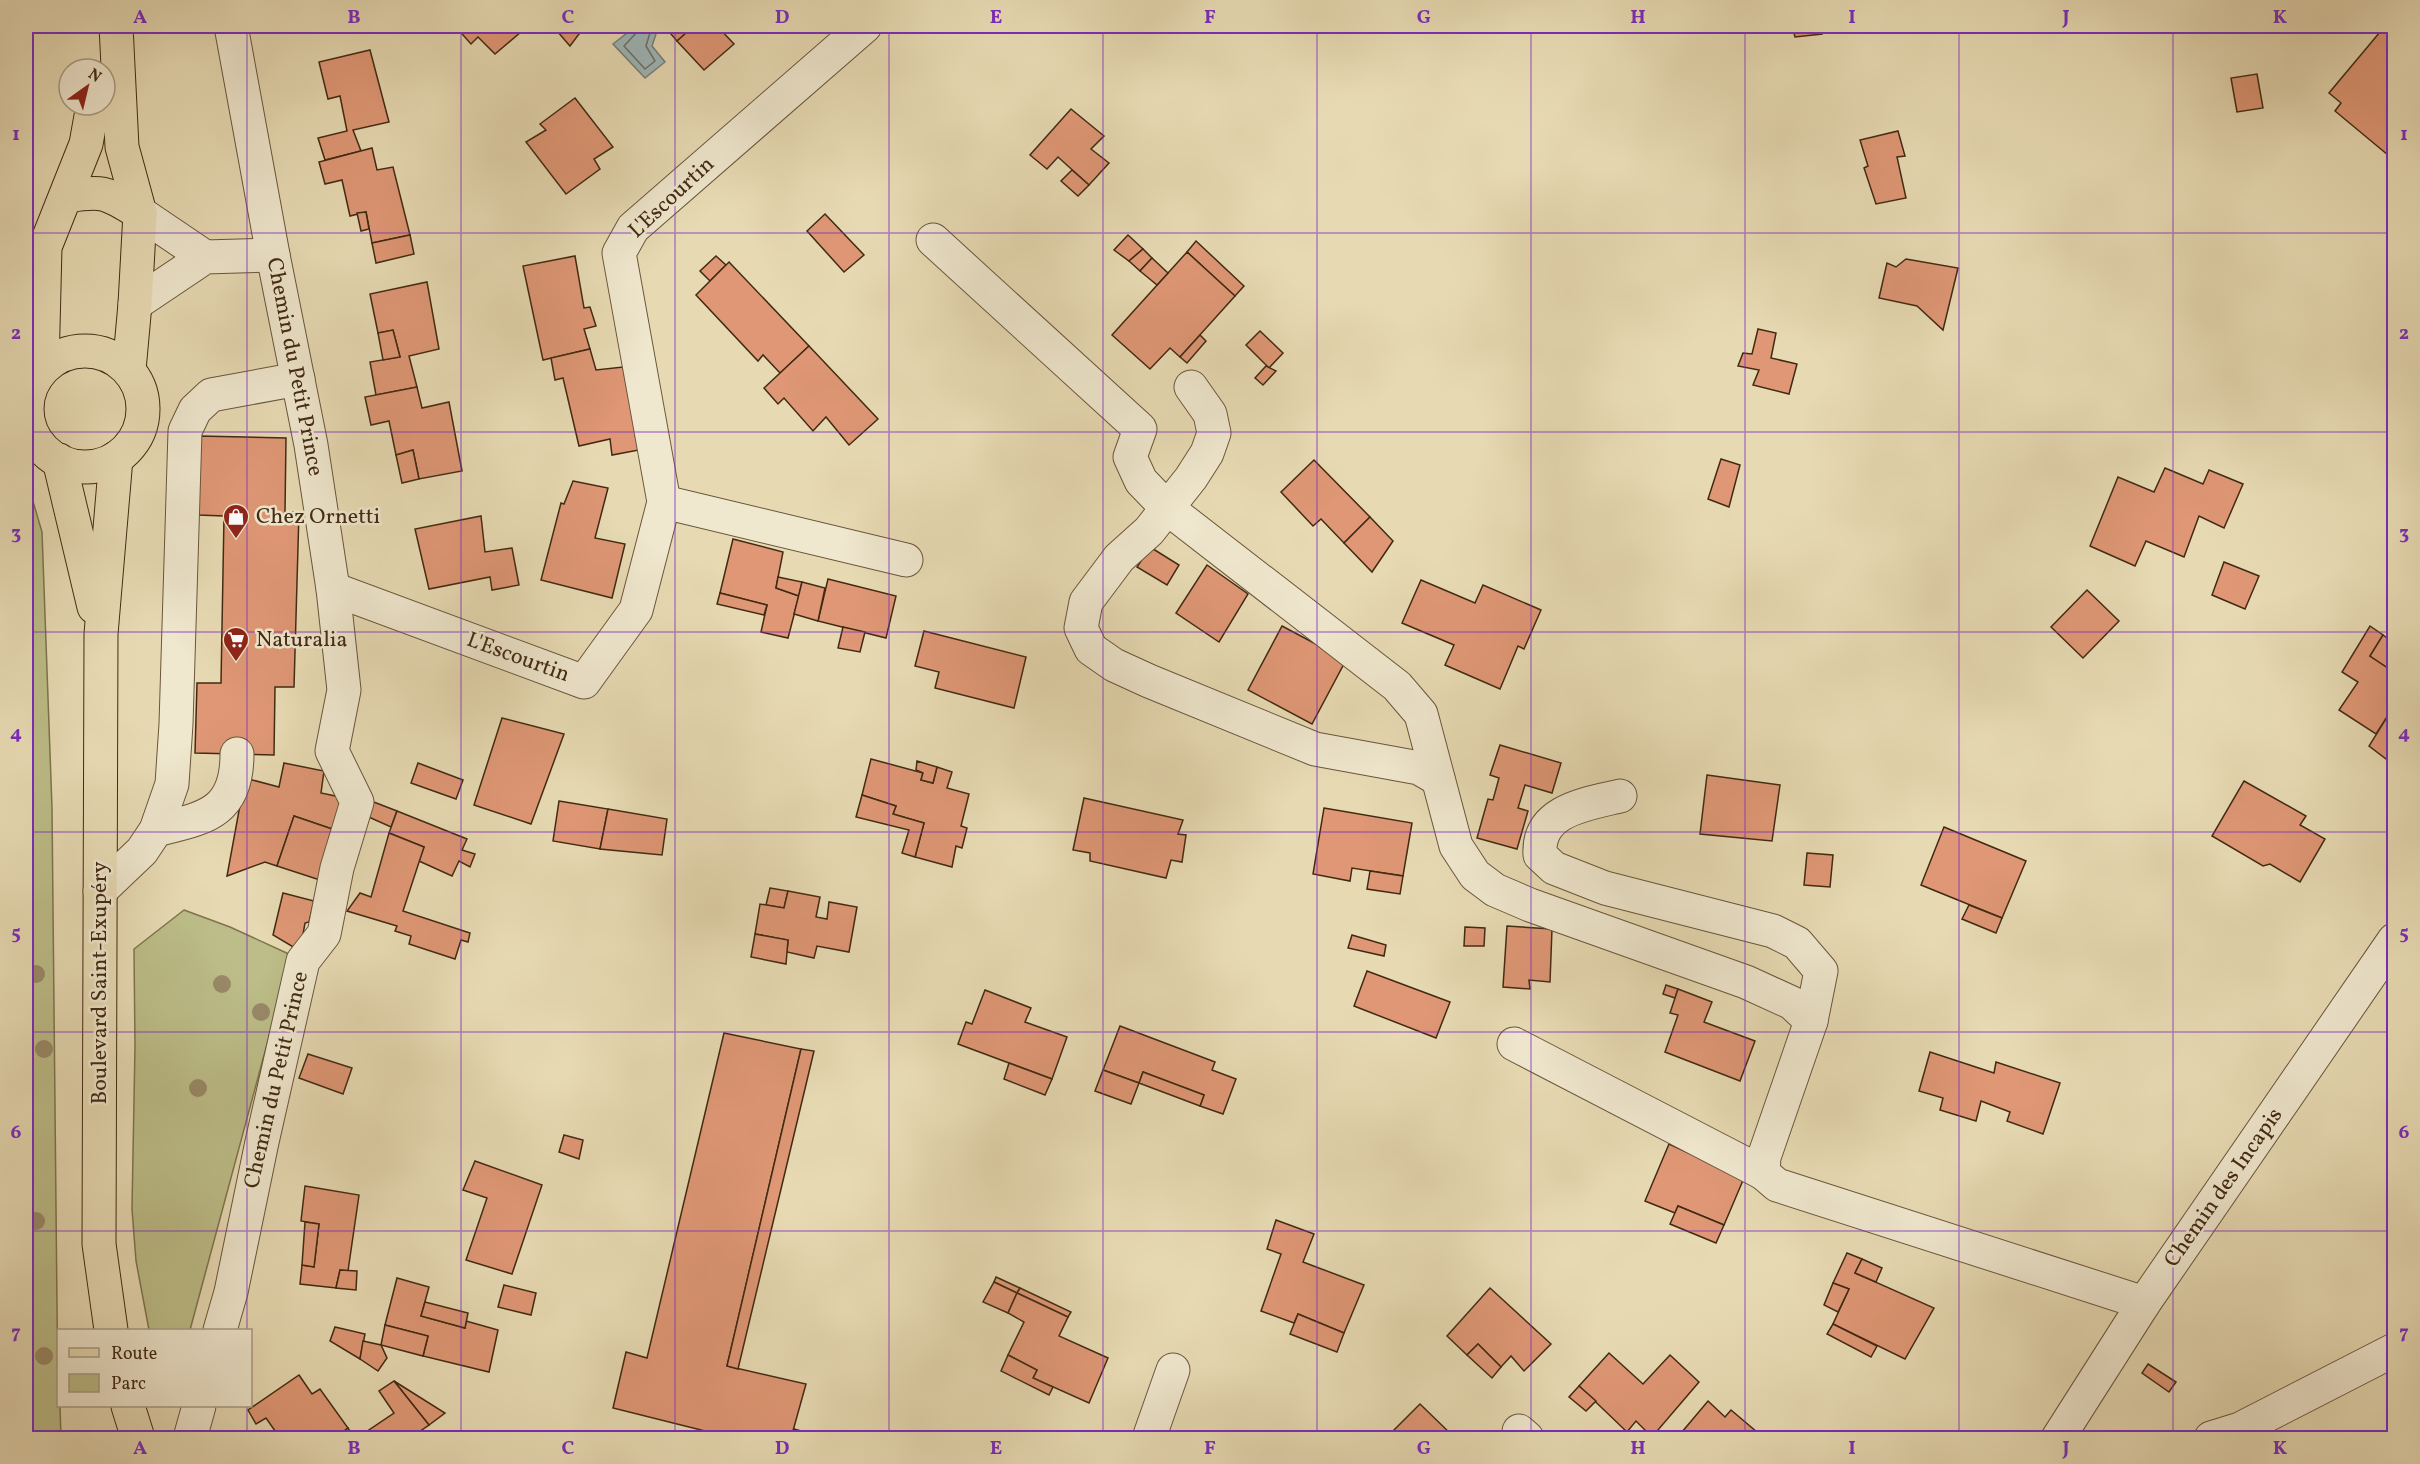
<svg xmlns="http://www.w3.org/2000/svg" width="2420" height="1464" viewBox="0 0 2420 1464" font-family="Vollkorn,serif">
<style>
.green{fill:#bcbd88;stroke:#7e744e;stroke-width:1.5}
.water{fill:#9db7b9;stroke:#787f77;stroke-width:1.5}
.lines{fill:none;stroke-linecap:round;stroke-linejoin:round}
.shore{stroke:#6f7066;stroke-width:1.5}
.building{fill:#df9775;stroke:#412a13;stroke-width:1.5}
.minor-casing{stroke:#6a563b;stroke-width:35}
.major-casing{stroke:#412a13;stroke-width:35}
.minor{stroke:#efe7ce;stroke-width:33}
.major{stroke:#e7dab3;stroke-width:33}
.tree{fill:#998968}
.grid{fill:none;stroke:#7b2cbf;stroke-width:1.5;stroke-opacity:0.55}
.labels{text-anchor:middle;dominant-baseline:central;stroke-width:5;stroke-linejoin:round;paint-order:stroke}
.street-label{font-size:22px;fill:#412a13;stroke:#efe7ce}
.poi-label{font-size:22px;fill:#412a13;stroke:#efe7ce;text-anchor:start}
.neatline{fill:none;stroke:#7b2cbf;stroke-width:2}
.grid-label{font-size:20px;text-anchor:middle;font-weight:bold;fill:#7b2cbf}
</style>
<rect width="100%" height="100%" fill="#e7dab3"/>
<filter id="stains"><feTurbulence type="fractalNoise" baseFrequency=".00333" numOctaves="4"/><feColorMatrix values="0 0 0 0 .2 0 0 0 0 .09 0 0 0 0 .02 0 0 0 .5 -.17"/></filter>
<radialGradient id="worn" r=".72"><stop offset=".6" stop-color="#630" stop-opacity="0"/><stop offset="1" stop-color="#630" stop-opacity=".3"/></radialGradient>
<!-- green -->
<g class="green">
<path d="M26 491 32 498 42 532 52 808 58 1406H60L61 1438H26Z"/>
<path d="M184 910 230 927 291 955 190 1330H149L136 1261 132 1209 135 1046 134 949Z"/>
</g>
<!-- water -->
<path class="water" d="M636 26H656L658 28 652 46 665 62 645 78 613 44Z"/>
<g class="lines">
<!-- shore -->
<path class="shore" d="M640 26 638 31 624 46 645 69 655 61 646 46 652 26"/>
</g>
<!-- building -->
<g class="building">
<path d="M455 26H528L495 54 478 37 471 44Z"/>
<path d="M563 26H585L570 46 557 31Z"/>
<path d="M664 26H679L686 33 677 41Z"/>
<path d="M679 26H717L734 44 704 70 677 41 686 33Z"/>
<path d="M1773 26H1792L1793 29 1774 32Z"/>
<path d="M1792 26H1821L1822 34 1795 37Z"/>
<path d="M2385 26H2394V148L2388 155 2335 111 2341 103 2329 93Z"/>
<path d="M370 50 389 122 353 130 361 151 325 160 318 138 347 131 340 96 328 99 319 62Z"/>
<path d="M2257 74 2263 108 2237 112 2231 78Z"/>
<path d="M575 98 613 147 594 159 600 169 566 194 526 142 546 130 540 124Z"/>
<path d="M1071 109 1104 136 1091 149 1109 163 1089 185 1058 157 1047 169 1030 155Z"/>
<path d="M1898 131 1905 156 1897 157 1906 198 1876 204 1864 168 1868 166 1860 140Z"/>
<path d="M372 148 377 170 393 167 410 235 372 243 366 212 350 216 342 180 325 184 319 162Z"/>
<path d="M1072 170 1089 185 1078 196 1061 181Z"/>
<path d="M366 212 369 229 361 231 357 213Z"/>
<path d="M825 214 864 255 844 272 807 231Z"/>
<path d="M410 235 414 254 376 263 372 243Z"/>
<path d="M1128 235 1143 249 1129 261 1114 250Z"/>
<path d="M1196 241 1244 286 1235 296 1187 252Z"/>
<path d="M1143 249 1152 258 1140 271 1129 261Z"/>
<path d="M1187 252 1235 296 1180 357 1170 348 1150 369 1112 335Z"/>
<path d="M575 256 584 308 590 307 596 326 584 329 590 349 543 360 523 266Z"/>
<path d="M716 256 726 265 710 281 700 271Z"/>
<path d="M1152 258 1168 273 1157 285 1140 271Z"/>
<path d="M1906 259 1958 268 1943 330 1917 306 1879 298 1887 263 1896 267Z"/>
<path d="M729 262 809 346 780 373 763 355 758 361 696 295Z"/>
<path d="M427 282 439 349 409 356 417 387 376 395 370 362 400 357 393 330 378 333 370 294Z"/>
<path d="M1758 329 1776 333 1771 358 1797 364 1789 394 1753 385 1759 370 1738 366 1743 353 1752 354Z"/>
<path d="M393 330 400 357 383 360 378 333Z"/>
<path d="M1260 331 1283 353 1269 368 1246 345Z"/>
<path d="M1200 335 1206 341 1187 363 1180 357Z"/>
<path d="M809 346 878 419 849 445 826 417 813 431 784 398 778 404 764 388Z"/>
<path d="M590 349 596 370 623 367 639 450 612 455 610 439 579 446 563 378 555 380 551 358Z"/>
<path d="M1266 366 1276 371 1263 385 1255 378Z"/>
<path d="M417 387 422 408 449 402 462 471 419 479 413 450 396 455 389 421 371 425 365 397Z"/>
<path d="M199 436 286 438 285 512H299L294 687H275L274 755 195 753 197 683H221L224 516 198 515Z"/>
<path d="M413 450 419 479 402 483 396 455Z"/>
<path d="M1721 459 1740 465 1729 507 1708 499Z"/>
<path d="M1314 460 1370 517 1344 543 1321 519 1313 526 1281 492Z"/>
<path d="M2165 468 2203 484 2209 470 2243 484 2224 528 2199 516 2184 557 2146 541 2135 566 2090 546 2118 477 2154 492Z"/>
<path d="M573 481 608 488 595 538 625 544 612 598 541 580 561 503 564 504Z"/>
<path d="M481 516 485 552 512 548 519 585 492 590 490 577 429 589 415 529Z"/>
<path d="M1370 517 1393 541 1372 572 1344 543Z"/>
<path d="M733 539 783 552 776 588 799 596 788 638 761 632 767 605 720 593Z"/>
<path d="M1150 547 1179 565 1167 585 1137 567Z"/>
<path d="M2224 562 2259 576 2245 609 2212 595Z"/>
<path d="M1207 565 1248 594 1219 642 1176 613Z"/>
<path d="M778 577 802 582 799 596 776 588Z"/>
<path d="M828 579 896 596 886 638 818 621Z"/>
<path d="M1421 580 1475 603 1483 585 1541 610 1524 649 1518 646 1500 689 1445 665 1454 645 1402 623Z"/>
<path d="M802 582 825 588 818 621 794 614Z"/>
<path d="M2087 590 2119 621 2083 658 2051 627Z"/>
<path d="M720 593 767 605 764 615 717 604Z"/>
<path d="M1282 626 1346 660 1312 724 1248 690Z"/>
<path d="M2370 626 2383 635 2370 656 2394 672V706L2376 734 2339 710 2358 682 2342 672Z"/>
<path d="M843 627 865 632 860 652 838 648Z"/>
<path d="M924 631 1026 657 1014 708 935 688 939 672 915 666Z"/>
<path d="M2383 635 2394 643V672L2370 656Z"/>
<path d="M2394 706V765L2369 746Z"/>
<path d="M502 718 564 734 531 824 474 805Z"/>
<path d="M1500 745 1561 763 1552 793 1525 785 1518 808 1528 811 1517 849 1477 838 1488 799 1493 800 1499 778 1490 775Z"/>
<path d="M871 759 923 773 921 780 933 783 937 767 952 772 947 788 969 794 961 826 967 828 962 848 956 846 952 867 915 857 924 823 893 814 896 806 862 795Z"/>
<path d="M917 761 937 767 933 783 921 780 923 773 916 770Z"/>
<path d="M284 763 324 771 321 793 340 797 342 803 335 830 294 816 277 866 265 862 227 876 245 778 279 787Z"/>
<path d="M418 763 463 780 456 799 411 783Z"/>
<path d="M1707 775 1780 785 1772 841 1700 834Z"/>
<path d="M2244 781 2306 816 2300 825 2325 839 2300 882 2270 864 2263 866 2212 836Z"/>
<path d="M862 795 896 806 893 814 924 823 915 857 902 853 909 830 856 817Z"/>
<path d="M1084 798 1183 820 1178 834 1186 835 1182 862 1171 860 1166 878 1090 861V853L1073 850Z"/>
<path d="M366 799 397 811 391 827 362 814Z"/>
<path d="M559 801 608 809 600 849 553 841Z"/>
<path d="M1324 808 1412 823 1403 876 1352 868 1350 881 1313 874Z"/>
<path d="M608 809 667 819 662 855 600 849Z"/>
<path d="M397 811 467 839 462 850 475 854 470 867 459 861 452 876 419 861 424 847 389 833Z"/>
<path d="M294 816 335 830 320 880 277 866Z"/>
<path d="M1944 827 2026 861 2002 918 1921 885Z"/>
<path d="M389 833 424 847 403 911 470 933 468 942 461 940 455 959 409 944 411 936 395 931 397 926 347 911 360 893 371 897Z"/>
<path d="M1807 853 1833 855 1830 887 1804 885Z"/>
<path d="M1370 871 1403 876 1400 894 1367 889Z"/>
<path d="M770 888 788 891 784 908 766 905Z"/>
<path d="M788 891 820 897 816 917 827 919 829 902 857 907 849 952 817 946 814 958 787 952 788 940 755 934 760 904 784 908Z"/>
<path d="M283 893 314 901 309 922 305 923 300 951 273 935Z"/>
<path d="M1969 905 2002 918 1996 933 1962 919Z"/>
<path d="M1507 926 1552 929 1550 982 1529 980 1530 989 1503 987Z"/>
<path d="M1465 927 1485 928 1484 946H1464Z"/>
<path d="M755 934 788 940 786 964 751 957Z"/>
<path d="M1352 935 1386 945 1384 956 1348 948Z"/>
<path d="M1367 971 1450 1002 1436 1038 1354 1006Z"/>
<path d="M1666 985 1678 989 1675 998 1663 994Z"/>
<path d="M1678 989 1712 1002 1704 1022 1755 1041 1740 1081 1665 1052 1678 1015 1670 1013Z"/>
<path d="M985 990 1031 1008 1025 1022 1067 1037 1052 1079 958 1044 966 1022 972 1024Z"/>
<path d="M1120 1026 1215 1062 1212 1070 1236 1079 1223 1114 1200 1106 1204 1095 1143 1072 1139 1083 1103 1070Z"/>
<path d="M724 1033 801 1049 727 1366 806 1384 791 1438H733L613 1408 626 1352 647 1358Z"/>
<path d="M801 1049 814 1051 738 1369 727 1366Z"/>
<path d="M1930 1052 1994 1073 1996 1062 2060 1083 2043 1134 2007 1121 2010 1112 1981 1101 1976 1121 1940 1110 1943 1098 1919 1091Z"/>
<path d="M308 1054 352 1068 343 1094 299 1078Z"/>
<path d="M1009 1063 1052 1079 1045 1095 1004 1079Z"/>
<path d="M1103 1070 1139 1083 1131 1104 1095 1091Z"/>
<path d="M1143 1072 1204 1095 1200 1106 1139 1083Z"/>
<path d="M564 1135 583 1140 579 1159 559 1152Z"/>
<path d="M1669 1144 1744 1178 1724 1225 1678 1206 1675 1213 1645 1201Z"/>
<path d="M475 1161 542 1185 512 1274 466 1260 487 1198 463 1190Z"/>
<path d="M305 1186 359 1195 348 1271 340 1270 336 1288 300 1284 302 1265 314 1267 319 1224 301 1221Z"/>
<path d="M1678 1206 1724 1225 1716 1243 1670 1224Z"/>
<path d="M1276 1220 1314 1234 1303 1262 1364 1285 1344 1333 1298 1314 1294 1323 1261 1311 1281 1254 1267 1249Z"/>
<path d="M305 1222 319 1224 314 1267 302 1265Z"/>
<path d="M1847 1253 1862 1259 1855 1273 1934 1308 1905 1359 1833 1324 1849 1289 1833 1283Z"/>
<path d="M1862 1259 1882 1268 1876 1282 1855 1273Z"/>
<path d="M340 1270 357 1271 356 1290 336 1288Z"/>
<path d="M996 1277 1020 1288 1017 1293 994 1282Z"/>
<path d="M397 1278 429 1287 421 1316 465 1328 466 1321 498 1330 489 1372 423 1356 428 1336 385 1325Z"/>
<path d="M994 1282 1017 1293 1008 1313 983 1302Z"/>
<path d="M1833 1283 1849 1289 1838 1312 1824 1305Z"/>
<path d="M504 1285 536 1293 531 1315 498 1307Z"/>
<path d="M1020 1288 1071 1312 1068 1317 1017 1293Z"/>
<path d="M1490 1288 1551 1344 1524 1371 1511 1356 1501 1367 1478 1344 1467 1355 1447 1336Z"/>
<path d="M1017 1293 1068 1317 1059 1336 1108 1358 1089 1403 1033 1378 1037 1370 1008 1355 1024 1322 1008 1313Z"/>
<path d="M425 1302 468 1313 465 1328 421 1316Z"/>
<path d="M1298 1314 1344 1333 1337 1352 1290 1334Z"/>
<path d="M1833 1324 1877 1346 1871 1357 1827 1334Z"/>
<path d="M385 1325 428 1336 423 1356 381 1345Z"/>
<path d="M335 1327 365 1334 360 1359 330 1341Z"/>
<path d="M363 1341 381 1345 387 1358 378 1371 360 1359Z"/>
<path d="M1478 1344 1501 1367 1492 1378 1467 1355Z"/>
<path d="M1609 1353 1643 1384 1670 1355 1699 1382 1652 1437 1636 1421 1627 1432 1579 1386Z"/>
<path d="M1008 1355 1037 1370 1033 1378 1053 1387 1049 1395 1001 1371Z"/>
<path d="M2148 1364 2176 1382 2169 1392 2142 1373Z"/>
<path d="M299 1375 312 1394 320 1389 348 1428 336 1437 337 1438H280L266 1418 256 1424 248 1410Z"/>
<path d="M394 1381 445 1413 429 1425Z"/>
<path d="M394 1381 429 1425 410 1438H357L394 1413 379 1391Z"/>
<path d="M1579 1386 1596 1401 1586 1411 1569 1397Z"/>
<path d="M1708 1401 1725 1417 1731 1410 1764 1438H1689L1682 1432Z"/>
<path d="M1420 1404 1455 1438H1386Z"/>
<path d="M348 1428 354 1438H337L336 1437Z"/>
<path d="M794 1429 816 1435 815 1438H791Z"/>
</g>
<g class="lines">
<defs>
<g id="minor">
<path d="M140 213 205 257"/>
<path d="M933 240 1140 429 1130 457 1141 481 1167 508 1397 686 1421 714 1456 846 1475 875 1495 890 1530 905 1746 982 1792 1003 1811 1021 1764 1157 1763 1173 1777 1185 2144 1303"/>
<path d="M135 304 205 257 273 255"/>
<path d="M26 381 37 376"/>
<path d="M1191 387 1210 414 1214 433 1207 453 1191 478 1149 531 1119 558 1086 602 1081 628 1091 649 1114 665 1149 681 1315 749 1419 768 1438 779"/>
<path d="M26 423 28 425"/>
<path d="M664 502 906 560"/>
<path d="M333 589 584 682 636 610 664 502 619 253 633 228 865 26"/>
<path d="M1620 796C1586 804 1537 810 1540 855L1554 868 1605 888 1773 931 1797 943 1821 971 1811 1021"/>
<path d="M156 830C204 818 237 814 237 754"/>
<path d="M100 891 142 851 156 830 172 784 176 724 185 431 195 410 211 395 298 379"/>
<path d="M1514 1044 1763 1173"/>
<path d="M220 1330 231 1292 262 1142 303 961 324 934 337 868 357 802 332 751 344 690 333 589 311 445 273 255 231 26"/>
<path d="M1519 1431 1527 1438"/>
<path d="M190 1438 199 1406"/>
<path d="M1149 1438 1173 1370"/>
<path d="M2058 1438 2144 1303 2394 940"/>
<path d="M2211 1438 2240 1429 2394 1350"/>
</g>
<g id="major">
<path d="M116 26 122 147 140 213 135 304 129 370"/>
<path d="M67 196C106 190 106 193 140 213"/>
<circle cx="85" cy="409" r="58"/>
<path d="M42 368 45 247 86 144 93 105"/>
<path d="M59 460 94 607"/>
<path d="M111 1330 99 1244 101 634 116 458"/>
<path d="M128 1406 138 1438"/>
</g>
</defs>
<!-- minor casing -->
<use href="#minor" class="minor-casing"/>
<!-- major casing -->
<use href="#major" class="major-casing"/>
<!-- minor -->
<use href="#minor" class="minor"/>
<!-- major -->
<use href="#major" class="major"/>
</g>
<!-- trees -->
<g class="tree">
<circle cx="36" cy="974" r="9"/>
<circle cx="222" cy="984" r="9"/>
<circle cx="261" cy="1012" r="9"/>
<circle cx="44" cy="1049" r="9"/>
<circle cx="198" cy="1088" r="9"/>
<circle cx="36" cy="1221" r="9"/>
<circle cx="44" cy="1356" r="9"/>
</g>
<!-- grid -->
<path class="grid" d="M247 26V1330M461 26V1438M675 26V1438M889 26V1438M1103 26V1438M1317 26V1438M1531 26V1438M1745 26V1438M1959 26V1438M2173 26V1438M26 233H2394M26 432H2394M26 632H2394M26 832H2394M26 1032H2394M26 1231H2394M247 1406V1438"/>
<!-- icons -->
<defs>
<symbol id="shop-pin" viewBox="-11 -11 22 30"><path d="M0 17L-7.5 6A9.5 9.5 0 1 1 7.5 6Z" fill="#8f2418" stroke="#efe7ce"/><path d="M-5-2.5h2.3a2.7 3.5 0 0 1 5.4 0H5L5.5 6h-11ZM-1.5-2.5h3a1.5 2.3 0 0 0-3 0Z" fill="#fff"/></symbol>
<symbol id="supermarket-pin" viewBox="-11 -11 22 30"><path d="M0 17L-7.5 6A9.5 9.5 0 1 1 7.5 6Z" fill="#8f2418" stroke="#efe7ce"/><path d="M-6-5.5h2.5l.6 2H6L4.5 2H-2.5L-4.4-4H-6ZM-1.5 3.2a1.3 1.3 0 1 0 .1 0ZM3 3.2a1.3 1.3 0 1 0 .1 0Z" fill="#fff"/></symbol>
</defs>
<g fill-rule="evenodd">
<use href="#shop-pin" x="221" y="502" width="30" height="40"/>
<use href="#supermarket-pin" x="221" y="625" width="30" height="40"/>
</g>
<g class="labels">
<!-- street labels -->
<g class="street-label">
<text transform="translate(672 198) rotate(-43)">L'Escourtin</text>
<text transform="translate(294 367) rotate(79)">Chemin du Petit Prince</text>
<text transform="translate(518 658) rotate(20)">L'Escourtin</text>
<text transform="translate(100 983) rotate(-90)">Boulevard Saint-Exupéry</text>
<text transform="translate(277 1080) rotate(-77)">Chemin du Petit Prince</text>
<text transform="translate(2224 1188) rotate(-55)">Chemin des Incapis</text>
</g>
<!-- poi labels -->
<g class="poi-label">
<text x="256" y="517">Chez Ornetti</text>
<text x="256" y="640">Naturalia</text>
</g>
</g>
<!-- margin -->
<rect width="2420" height="1464" fill="none" stroke="#e7dab3" stroke-width="66"/>
<!-- legend -->
<rect x="57" y="1329" width="195" height="78" fill="#efe7ce" stroke="#a99b83" stroke-width="1.5"/>
<rect x="69" y="1348" width="30" height="9" fill="#e7dab3" stroke="#a99b83" stroke-width="1.5"/>
<text x="111" y="1359" font-size="18" fill="#412a13">Route</text>
<rect x="69" y="1374" width="30" height="18" fill="#bcbd88" stroke="#a99b83" stroke-width="1.5"/>
<text x="111" y="1389" font-size="18" fill="#412a13">Parc</text>
<!-- north arrow -->
<g transform="translate(87 87) rotate(34)"><circle r="28" fill="#efe7ce" stroke="#a99b83" stroke-width="1.5"/>
<path d="M0-4.5L10 22L0 15L-10 22Z" fill="#8f2418"/>
<text y="-9" font-size="16" font-weight="bold" text-anchor="middle" fill="#412a13">N</text>
</g>
<rect x="33" y="33" width="2354" height="1398" class="neatline"/>
<g class="grid-label">
<text x="140" y="23">A</text>
<text x="354" y="23">B</text>
<text x="568" y="23">C</text>
<text x="782" y="23">D</text>
<text x="996" y="23">E</text>
<text x="1210" y="23">F</text>
<text x="1424" y="23">G</text>
<text x="1638" y="23">H</text>
<text x="1852" y="23">I</text>
<text x="2066" y="23">J</text>
<text x="2280" y="23">K</text>
<text x="16" y="140">1</text>
<text x="2404" y="140">1</text>
<text x="16" y="339">2</text>
<text x="2404" y="339">2</text>
<text x="16" y="539">3</text>
<text x="2404" y="539">3</text>
<text x="16" y="739">4</text>
<text x="2404" y="739">4</text>
<text x="16" y="939">5</text>
<text x="2404" y="939">5</text>
<text x="16" y="1138">6</text>
<text x="2404" y="1138">6</text>
<text x="16" y="1338">7</text>
<text x="2404" y="1338">7</text>
<text x="140" y="1454">A</text>
<text x="354" y="1454">B</text>
<text x="568" y="1454">C</text>
<text x="782" y="1454">D</text>
<text x="996" y="1454">E</text>
<text x="1210" y="1454">F</text>
<text x="1424" y="1454">G</text>
<text x="1638" y="1454">H</text>
<text x="1852" y="1454">I</text>
<text x="2066" y="1454">J</text>
<text x="2280" y="1454">K</text>
</g>
<rect width="100%" height="100%" filter="url(#stains)"/>
<rect width="100%" height="100%" fill="url(#worn)"/>
</svg>
